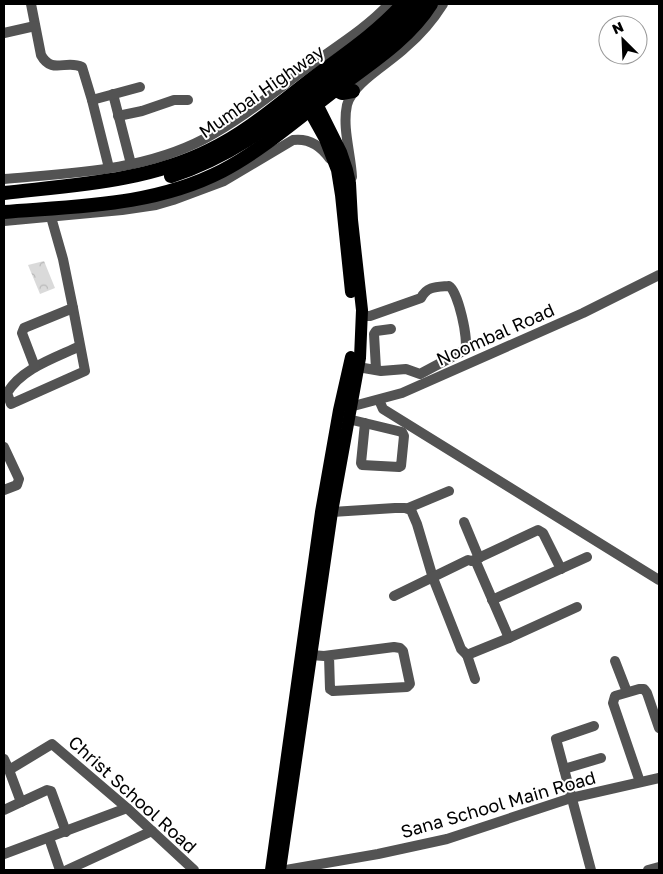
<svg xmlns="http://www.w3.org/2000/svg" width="663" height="874" viewBox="0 0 663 874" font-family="'Golos Text',sans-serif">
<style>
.forest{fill:url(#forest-crowns)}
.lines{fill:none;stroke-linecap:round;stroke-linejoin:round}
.minor{stroke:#535353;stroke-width:10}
.major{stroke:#000;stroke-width:12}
.highway{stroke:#000;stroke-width:14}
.labels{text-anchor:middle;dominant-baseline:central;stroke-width:4;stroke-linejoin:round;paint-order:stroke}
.street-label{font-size:18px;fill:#000;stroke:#fff}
</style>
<defs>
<pattern id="forest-crowns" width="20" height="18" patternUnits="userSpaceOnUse" patternTransform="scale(1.25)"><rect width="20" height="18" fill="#dadada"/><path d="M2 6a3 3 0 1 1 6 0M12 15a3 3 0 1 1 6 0" fill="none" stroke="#b9b9b9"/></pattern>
</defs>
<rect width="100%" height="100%" fill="#fff"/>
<!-- forest -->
<path class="forest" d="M44 261 55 288 40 294 28 265Z"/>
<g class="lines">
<!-- minor -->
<g class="minor">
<path d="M31 4 41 55C52 75 66 59 82 67L92 100 109 168"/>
<path d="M4 33 35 26"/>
<path d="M113 94 131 164"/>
<path d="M92 100 140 87"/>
<path d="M118 116 142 111 174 100H188"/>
<path d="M352 177C351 154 342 128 347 105 352 83 390 63 406 47 421 34 433 20 443 4"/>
<path d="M4 179C71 173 143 171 204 139 242 119 274 92 308 67 334 48 367 28 389 4"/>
<path d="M4 221 122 210 156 205 173 200 224 181 293 140C309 138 321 146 330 159"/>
<path d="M73 308 85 371 11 404 7 393C22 368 55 358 80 346"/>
<path d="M35 367 22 333 24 328 73 308 63 259 51 217"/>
<path d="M358 367 381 371 406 369 420 374 465 350C469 340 458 291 449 286 437 287 427 286 421 298L370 316H362"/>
<path d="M376 369 374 334 376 331 391 329"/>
<path d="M379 400 383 409 659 580"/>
<path d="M346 408 402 393 583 313 659 275"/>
<path d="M348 419 402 432 404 436 401 466 399 467 362 465 361 463 365 423"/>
<path d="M4 447 19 479 17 485 4 490"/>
<path d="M408 508 449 491"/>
<path d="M332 512 395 508H405L411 510 417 524 433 578 461 649 467 655"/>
<path d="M464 522 479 558"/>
<path d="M472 561 538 530 543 533 561 569"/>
<path d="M394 596 468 560 476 562 509 638"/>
<path d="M492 600 587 557"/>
<path d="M311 655 324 656 394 647 400 648 403 651 410 684 407 687 333 691 330 689 329 656"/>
<path d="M615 661 627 692"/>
<path d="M475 679 467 655 509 638 577 607"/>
<path d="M4 759 9 770 52 744 127 808 194 870"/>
<path d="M564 769 601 758"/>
<path d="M640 782 613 703 615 696 639 689H644L647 693 659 728"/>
<path d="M21 802 47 790 51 791 66 832"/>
<path d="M4 810 21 802 9 770"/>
<path d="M49 838 60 870"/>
<path d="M4 854 127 808"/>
<path d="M67 870 152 831"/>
<path d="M286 870 378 854 447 839 571 798 659 778"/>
<path d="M591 870 556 739 594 726"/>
<path d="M648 870 659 867"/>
</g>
<!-- major -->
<g class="major">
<path d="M305 103 325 139 337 170 341 195 351 292"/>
<path d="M271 870 321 512 339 410 351 357"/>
<path d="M280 870 332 512 360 358 362 310 352 220 350 183 347 170 341 152 313 96"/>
</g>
<!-- highway -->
<g class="highway">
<path d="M335 83 338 91 342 93 353 91"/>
<path d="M171 176C236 155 281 117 334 77 364 54 395 33 418 4"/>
<path d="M4 193C74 185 146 182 210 150 248 132 280 103 313 78 344 55 377 33 403 4"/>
<path d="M4 212C78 206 154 206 222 171 261 151 303 114 339 87 371 63 409 39 431 4"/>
</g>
</g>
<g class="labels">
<!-- street labels -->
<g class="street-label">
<text transform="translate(261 91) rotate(-35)">Mumbai Highway</text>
<text transform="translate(495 334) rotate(-24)">Noombal Road</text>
<text transform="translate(133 794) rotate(42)">Christ School Road</text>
<text transform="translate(498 804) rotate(-16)">Sana School Main Road</text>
</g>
</g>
<!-- border -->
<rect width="663" height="874" fill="none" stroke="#000000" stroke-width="10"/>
<!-- north arrow -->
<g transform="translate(623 40) rotate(336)"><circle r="24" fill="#ffffff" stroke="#999999"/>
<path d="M0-4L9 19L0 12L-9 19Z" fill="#000000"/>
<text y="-8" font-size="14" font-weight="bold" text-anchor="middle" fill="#000000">N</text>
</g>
</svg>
